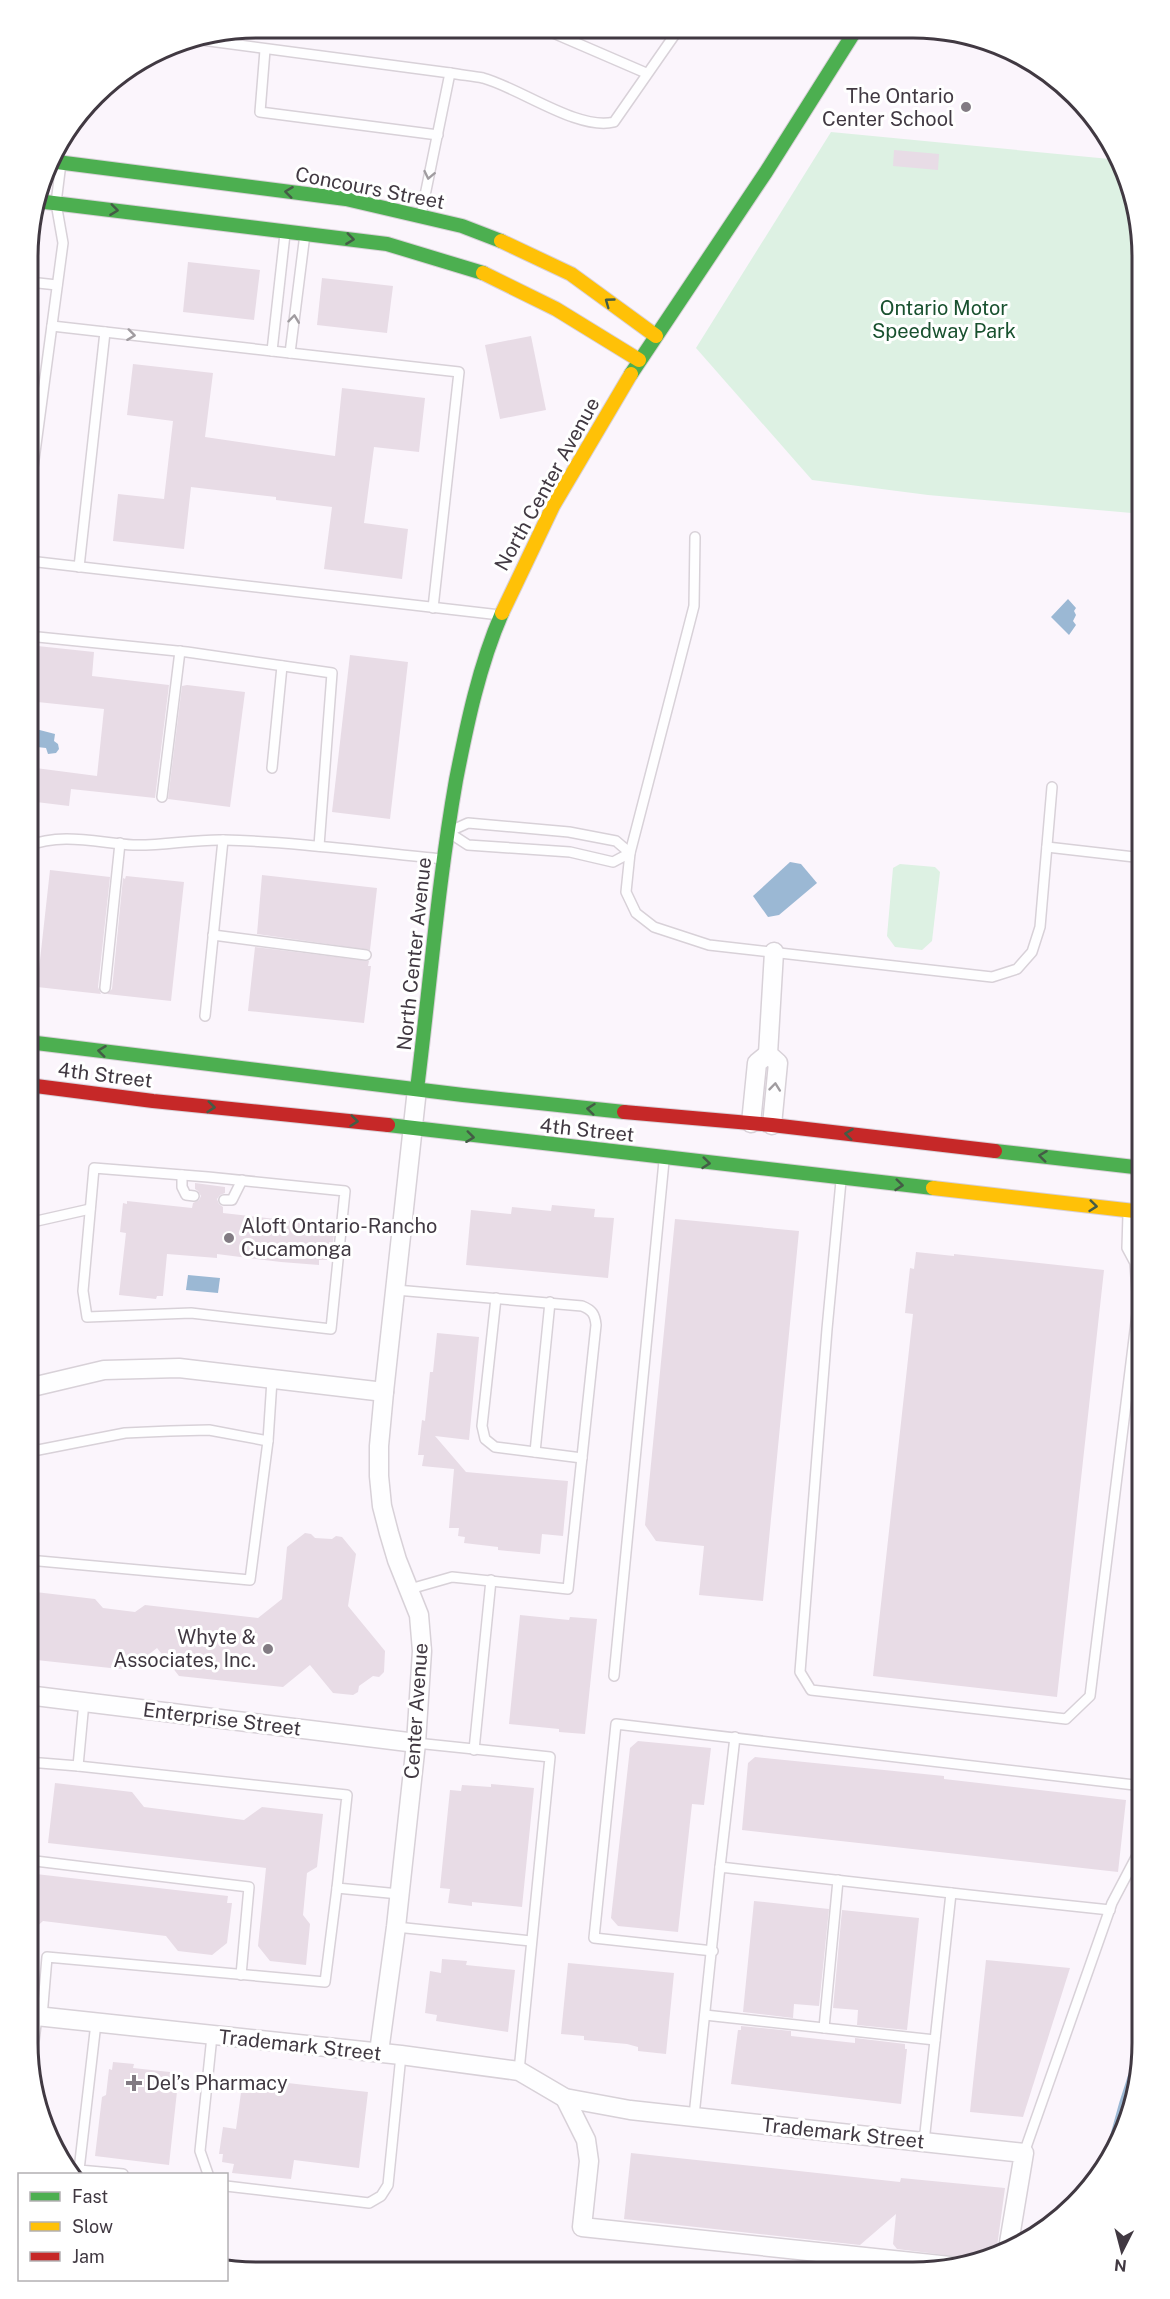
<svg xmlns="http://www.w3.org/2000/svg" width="1170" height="2299" viewBox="0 0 1170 2299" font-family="'Public Sans',sans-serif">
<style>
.green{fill:#ddf1e3}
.water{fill:#9bb8d4}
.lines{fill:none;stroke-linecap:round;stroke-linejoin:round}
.stream{stroke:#9bb8d4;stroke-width:5}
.building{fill:#e8dce6}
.lane-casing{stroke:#d8d1d8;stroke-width:12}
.street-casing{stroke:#d8d1d8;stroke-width:21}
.fast-casing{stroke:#d8d1d8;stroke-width:16}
.slow-casing{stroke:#d8d1d8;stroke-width:16}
.jam-casing{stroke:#d8d1d8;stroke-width:16}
.lane{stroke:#fefeff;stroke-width:9}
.street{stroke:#fefeff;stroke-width:18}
.fast{stroke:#4caf50;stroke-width:14}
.slow{stroke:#ffc107;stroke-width:14}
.jam{stroke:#c62828;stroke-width:14}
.oneway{stroke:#a09ca0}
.oneway2{stroke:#445c46}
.poi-dot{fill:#827b83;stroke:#fff;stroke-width:2}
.labels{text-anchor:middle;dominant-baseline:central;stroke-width:6;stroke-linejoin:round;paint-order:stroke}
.poi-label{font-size:20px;fill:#413942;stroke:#fff;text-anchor:end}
.street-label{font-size:20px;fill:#413942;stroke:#fff}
.park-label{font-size:20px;fill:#19512f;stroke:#fff}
.rim{fill:none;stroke:#413942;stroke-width:3}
</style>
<rect width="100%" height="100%" fill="#fbf5fc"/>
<!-- green -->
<g class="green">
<path d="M831 132 1120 160 1131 183 1143 257V514L928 495 812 480 696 348Z"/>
<path d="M900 864 935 867 940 872 932 941 922 950 895 947 887 936 893 868Z"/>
</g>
<!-- water -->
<g class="water">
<path d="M1068 599 1076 608 1074 611 1076 615 1073 621 1076 625 1069 635 1051 617Z"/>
<path d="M28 727 55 734 54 741 58 744 59 749 56 753 48 754 46 748 28 746Z"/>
<path d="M790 862 801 864 817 883 779 915 768 917 753 896Z"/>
<path d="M188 1275 220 1278 218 1293 186 1290Z"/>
</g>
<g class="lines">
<!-- stream -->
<path class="stream" d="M1104 2167 1122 2102 1142 2040"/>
</g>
<!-- building -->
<g class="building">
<path d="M894 150 939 154 938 170 893 166Z"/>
<path d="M188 262 260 270 254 320 183 312Z"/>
<path d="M322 278 393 286 387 333 317 325Z"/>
<path d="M531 336 546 410 500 419 485 345Z"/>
<path d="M133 364 213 373 205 437 335 456 342 388 425 398 419 452 374 447 364 523 408 529 402 579 324 569 332 507 276 500V497L191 487 184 549 113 541 118 494 164 499 173 421 127 415Z"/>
<path d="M28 645 94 652 92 676 169 685 155 798 71 789 69 806 28 801V767L97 776 104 709 28 701Z"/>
<path d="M350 655 408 662 390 819 332 812Z"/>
<path d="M187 685 245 692 230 807 168 799 182 686Z"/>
<path d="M50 870 110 877 98 987 101 994 37 987Z"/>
<path d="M262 875 377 888 370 950 257 934Z"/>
<path d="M126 876 184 882 171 1001 107 994 112 989 123 878 125 879Z"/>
<path d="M255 947 369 961 368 966H371L364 1023 248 1011Z"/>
<path d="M195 1183 225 1187V1193L220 1195 217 1199 219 1204 223 1207V1213L335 1226 333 1243 329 1242 327 1260H319V1265L281 1262 217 1254V1258L167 1254 163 1296H157L156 1299 119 1295 126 1233 120 1232 123 1203 127 1204V1201L192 1208 193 1203 199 1200 201 1196 198 1191 195 1189Z"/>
<path d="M552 1205 595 1209 594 1217 614 1218 608 1278 466 1265 471 1210 511 1214 512 1207 551 1211Z"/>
<path d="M675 1219 799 1231 763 1601 699 1595 704 1546 656 1541 645 1525Z"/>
<path d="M916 1252 954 1256V1254L1104 1270 1057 1697 873 1676 913 1314 905 1313 910 1268 914 1269Z"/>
<path d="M437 1333 479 1337 469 1440 435 1436 466 1472 568 1481 563 1536 542 1534 540 1554 498 1550V1547L464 1543 465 1537 458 1536 459 1528H449L454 1469 422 1466 424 1455H418L422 1420 425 1421 430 1372H433Z"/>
<path d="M305 1533 311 1534 315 1538 332 1539 336 1536 342 1537 356 1554 348 1606 385 1651 384 1672 379 1677 373 1676 359 1686 358 1692 353 1695 333 1693 310 1665 283 1687 179 1676 157 1648 129 1670 27 1659V1591L95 1599 103 1608 135 1612 145 1605 258 1618 282 1599 287 1547Z"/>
<path d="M520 1615 569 1620 570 1617 597 1619 585 1734 559 1732V1729L509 1724Z"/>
<path d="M638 1741 711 1748 704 1805 692 1804 678 1932 618 1926 611 1918 630 1748Z"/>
<path d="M755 1757 944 1776V1779L1126 1800 1118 1872 742 1830 748 1763Z"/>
<path d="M55 1783 132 1792 144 1807 244 1820 262 1807 323 1814 317 1867 307 1873 303 1915 310 1924 306 1965 270 1961 258 1946 266 1868 48 1843Z"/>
<path d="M491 1784 534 1788 522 1907 472 1902V1906L448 1903 450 1889 440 1888 450 1790 461 1791 462 1785 491 1787Z"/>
<path d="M27 1873 228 1896 227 1903H232L227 1943 212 1955 178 1951 166 1936 43 1921 27 1935Z"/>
<path d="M754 1901 829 1909 819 2006 794 2004 793 2018 743 2012Z"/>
<path d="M842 1910 919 1918 907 2030 857 2025 858 2010 833 2008Z"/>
<path d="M442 1959 467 1961 466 1965 515 1970 508 2032 436 2021 437 2015 425 2013 430 1971 441 1973Z"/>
<path d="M986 1960 1070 1968 1023 2117 970 2112Z"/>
<path d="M568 1963 674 1973 666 2054 638 2051V2047L627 2044 584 2040V2036L561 2034Z"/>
<path d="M741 2026 791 2031V2036L855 2043V2038L905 2044V2049H907L901 2104 731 2084 738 2030H741Z"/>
<path d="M113 2062 134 2064 133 2068 179 2073 169 2165 95 2156 102 2097 106 2095 109 2069 112 2070Z"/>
<path d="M243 2078 368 2092 359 2168 294 2160 291 2179 232 2173 234 2164 222 2162 223 2154H219L223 2127 236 2129Z"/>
<path d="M631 2153 900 2182 901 2178 1005 2188 997 2247 998 2254 985 2260 897 2249 893 2244 896 2214 860 2245 624 2219Z"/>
</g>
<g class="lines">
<defs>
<g id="lane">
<path d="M552 29 551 32 646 73"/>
<path d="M194 39 450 73 421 215"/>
<path d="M265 50 260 112 438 135"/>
<path d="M450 73C461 75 473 76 483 78 520 88 578 131 614 122L678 30"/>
<path d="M29 282 57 285"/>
<path d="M52 326 290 353 305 234"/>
<path d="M272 351 285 234"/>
<path d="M290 353 459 372 433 608"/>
<path d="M29 497 63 243 56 203 61 163"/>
<path d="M695 537 694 606 630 853 626 892 636 913 654 927 709 945 992 977 1017 969 1032 952 1040 927 1052 787"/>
<path d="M29 561 500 615"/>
<path d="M79 567 105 332"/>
<path d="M28 636 187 652 332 673 319 846"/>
<path d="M272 768 282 666"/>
<path d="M162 797 180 651"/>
<path d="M468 823 569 832 616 841 630 853 613 862 570 852 468 845 448 832Z"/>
<path d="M28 846C61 832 99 843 133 845 163 846 194 839 224 840 297 842 371 852 443 859"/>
<path d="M1047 847 1143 858"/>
<path d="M213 935 366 955"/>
<path d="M105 988 120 843"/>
<path d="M205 1016 223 840"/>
<path d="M94 1168 208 1177 345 1191 331 1329 191 1313 87 1317 83 1291Z"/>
<path d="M182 1175V1187L186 1195 194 1196"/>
<path d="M841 1181 827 1329 800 1672 811 1690 1066 1719 1090 1696 1138 1306 1135 1263 1127 1248 1128 1214"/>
<path d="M224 1200H232L242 1180"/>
<path d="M28 1223 90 1209"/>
<path d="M396 1290 582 1306C592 1310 595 1314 596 1325L568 1589 452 1577 410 1589"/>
<path d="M496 1298 482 1426 485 1439 495 1447 582 1458"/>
<path d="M28 1452 125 1433 170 1431 209 1430 268 1441"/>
<path d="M535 1452 550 1302"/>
<path d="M28 1560 250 1580 268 1441 272 1380"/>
<path d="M614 1676 664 1161"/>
<path d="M84 1702 78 1766 347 1795 337 1888 399 1894"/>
<path d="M416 1743 550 1757 519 2071"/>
<path d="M474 1750 491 1580"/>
<path d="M27 1769 28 1762 78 1766"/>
<path d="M27 1860 249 1887 241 1975"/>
<path d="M720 1867 735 1737"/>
<path d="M951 1893 1110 1910"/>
<path d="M396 1927 531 1941"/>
<path d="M713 1951 594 1938 616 1724 1143 1786"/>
<path d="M705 2015 935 2040"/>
<path d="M42 2017 47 1957 325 1982 337 1888"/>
<path d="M96 2023 79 2170 123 2174"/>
<path d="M824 2028 838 1880"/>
<path d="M31 2066 37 2016"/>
<path d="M694 2116 720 1867 951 1893 924 2142"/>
<path d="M1024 2153 1112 1903 1143 1844"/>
<path d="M208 2174 200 2151 212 2036"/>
<path d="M226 2186 369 2203 381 2196 388 2185 401 2055"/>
</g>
<g id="street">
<path d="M751 1123 757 1063 768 1054"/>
<path d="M772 1125 778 1063 768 1054 774 952"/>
<path d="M28 1388 104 1370 179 1368 384 1392"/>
<path d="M27 1695 416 1743"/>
<path d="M27 2015 401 2055 519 2071 565 2098 630 2110 1024 2153 1008 2249"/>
<path d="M379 2052 396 1927 416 1743 422 1651 419 1615 397 1560 389 1533 382 1506 379 1476V1446L384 1392 417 1089"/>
<path d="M565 2098 586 2140 589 2161 582 2227 950 2266"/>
</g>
<g id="fast">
<path d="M49 161 346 199 462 226 501 241"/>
<path d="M37 201 387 244 483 273"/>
<path d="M631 374 766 172 855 31"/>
<path d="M28 1042 463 1095 624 1112"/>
<path d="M417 1089C430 986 438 882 456 780 467 724 479 666 502 613"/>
<path d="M388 1125 933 1188"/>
<path d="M995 1151 1143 1168"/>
</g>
<g id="slow">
<path d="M501 241 571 274 656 336"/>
<path d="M483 273 556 309 639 360"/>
<path d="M502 613 553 506 631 374"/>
<path d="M933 1188 1143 1212"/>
</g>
<g id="jam">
<path d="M28 1085 153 1101 388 1125"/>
<path d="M624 1112 772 1125 995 1151"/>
</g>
</defs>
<!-- lane casing -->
<use href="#lane" class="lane-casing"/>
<!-- street casing -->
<use href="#street" class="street-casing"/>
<!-- fast casing -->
<use href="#fast" class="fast-casing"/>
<!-- slow casing -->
<use href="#slow" class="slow-casing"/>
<!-- jam casing -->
<use href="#jam" class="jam-casing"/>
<!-- lane -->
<use href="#lane" class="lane"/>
<!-- street -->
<use href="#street" class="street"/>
<!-- fast -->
<use href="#fast" class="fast"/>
<!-- slow -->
<use href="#slow" class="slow"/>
<!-- jam -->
<use href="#jam" class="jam"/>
</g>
<!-- one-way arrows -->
<defs><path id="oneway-chevron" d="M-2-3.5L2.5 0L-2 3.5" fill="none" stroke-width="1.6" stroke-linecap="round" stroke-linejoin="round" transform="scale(1.5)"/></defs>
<g class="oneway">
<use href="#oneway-chevron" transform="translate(429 175) rotate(102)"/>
<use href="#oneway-chevron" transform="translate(294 319) rotate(-83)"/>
<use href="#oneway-chevron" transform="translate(131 335) rotate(7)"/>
<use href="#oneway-chevron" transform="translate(775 1087) rotate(-84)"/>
</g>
<g class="oneway2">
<use href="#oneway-chevron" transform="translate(289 192) rotate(-173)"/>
<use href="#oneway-chevron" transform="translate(114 210) rotate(7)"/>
<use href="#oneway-chevron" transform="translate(350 239) rotate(7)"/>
<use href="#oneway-chevron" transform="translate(609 302) rotate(-144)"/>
<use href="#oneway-chevron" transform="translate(102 1051) rotate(-173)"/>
<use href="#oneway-chevron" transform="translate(211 1107) rotate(6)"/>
<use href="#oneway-chevron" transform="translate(591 1109) rotate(-174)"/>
<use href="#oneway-chevron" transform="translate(354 1121) rotate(6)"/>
<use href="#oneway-chevron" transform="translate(849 1134) rotate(-173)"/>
<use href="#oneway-chevron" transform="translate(470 1137) rotate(7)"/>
<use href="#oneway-chevron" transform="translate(1043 1156) rotate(-173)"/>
<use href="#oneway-chevron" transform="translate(706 1163) rotate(6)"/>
<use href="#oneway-chevron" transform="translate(899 1185) rotate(6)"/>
<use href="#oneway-chevron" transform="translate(1093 1206) rotate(6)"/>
</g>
<!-- markers -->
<g class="poi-dot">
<circle cx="966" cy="107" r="6"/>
<circle cx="229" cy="1238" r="6"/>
<circle cx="268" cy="1649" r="6"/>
<path d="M131 2074h6v6h6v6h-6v6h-6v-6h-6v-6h6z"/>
</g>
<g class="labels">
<!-- poi labels -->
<g class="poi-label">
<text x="954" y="96">The Ontario<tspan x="954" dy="23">Center School</tspan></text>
<text x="241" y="1226" text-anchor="start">Aloft Ontario-Rancho<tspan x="241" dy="23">Cucamonga</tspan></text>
<text x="256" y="1637">Whyte &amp;<tspan x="256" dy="23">Associates, Inc.</tspan></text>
<text x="146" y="2083" text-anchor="start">Del’s Pharmacy</text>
</g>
<!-- street labels -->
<g class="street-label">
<text transform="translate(370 188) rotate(11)">Concours Street</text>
<text transform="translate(547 484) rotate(-61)">North Center Avenue</text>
<text transform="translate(414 954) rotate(-84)">North Center Avenue</text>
<text transform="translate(105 1075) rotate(7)">4th Street</text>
<text transform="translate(587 1130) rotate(6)">4th Street</text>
<text transform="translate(416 1711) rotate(-86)">Center Avenue</text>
<text transform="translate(222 1719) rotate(7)">Enterprise Street</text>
<text transform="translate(300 2045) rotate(6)">Trademark Street</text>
<text transform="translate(843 2133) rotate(6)">Trademark Street</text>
</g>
<!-- park labels -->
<g class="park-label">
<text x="944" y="308">Ontario Motor<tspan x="944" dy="23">Speedway Park</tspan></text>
</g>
</g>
<!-- crop -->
<path d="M0 0H1170V2299H0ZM257 38H913A219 219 0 0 1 1132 257V2043A219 219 0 0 1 913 2262H257A219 219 0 0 1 38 2043V257A219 219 0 0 1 257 38Z" fill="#fff" fill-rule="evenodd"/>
<path class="rim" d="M257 38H913A219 219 0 0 1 1132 257V2043A219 219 0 0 1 913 2262H257A219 219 0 0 1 38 2043V257A219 219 0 0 1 257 38Z"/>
<!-- legend -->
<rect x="18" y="2173" width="210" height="108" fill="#ffffff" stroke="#b3b0b3" stroke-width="1.5"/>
<rect x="30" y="2192" width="30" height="9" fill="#4caf50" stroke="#b3b0b3" stroke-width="1.5"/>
<text x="72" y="2203" font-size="18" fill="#413942">Fast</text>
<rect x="30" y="2222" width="30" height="9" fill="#ffc107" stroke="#b3b0b3" stroke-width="1.5"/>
<text x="72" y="2233" font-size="18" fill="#413942">Slow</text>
<rect x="30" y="2252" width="30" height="9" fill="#c62828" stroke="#b3b0b3" stroke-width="1.5"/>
<text x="72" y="2263" font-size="18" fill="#413942">Jam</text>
<!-- north arrow -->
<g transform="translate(1122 2251) rotate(186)" stroke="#ffffff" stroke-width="4.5" paint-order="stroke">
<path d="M0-4.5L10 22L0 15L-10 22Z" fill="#413942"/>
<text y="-9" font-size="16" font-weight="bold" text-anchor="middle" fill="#413942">N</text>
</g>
</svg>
